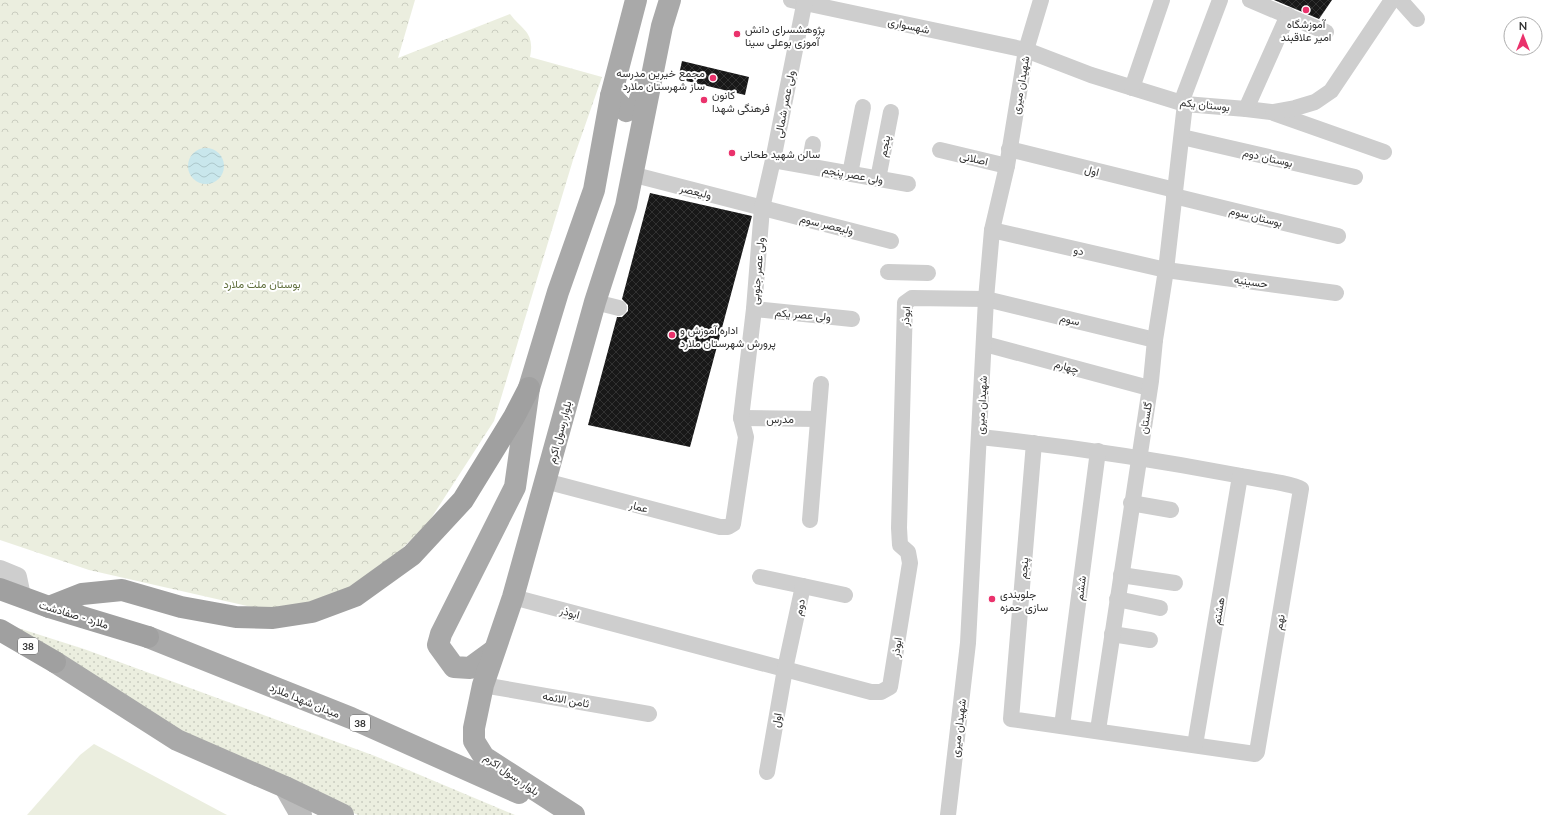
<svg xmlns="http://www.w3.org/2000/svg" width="1559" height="815" viewBox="0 0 1559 815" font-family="Lato,Vazirmatn,sans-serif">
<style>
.grass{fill:url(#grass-dots)}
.park{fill:url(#park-crowns)}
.garden{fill:#ebeedf}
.water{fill:url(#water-waves)}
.building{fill:url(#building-cross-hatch)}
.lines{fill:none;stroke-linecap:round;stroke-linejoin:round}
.minor{stroke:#cecece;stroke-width:16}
.tertiary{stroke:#cecece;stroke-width:20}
.secondary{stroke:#bbb;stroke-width:22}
.primary{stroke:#a9a9a9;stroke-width:22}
.trunk{stroke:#a0a0a0;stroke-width:22}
.poi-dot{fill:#ea326c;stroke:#fff;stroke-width:1.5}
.labels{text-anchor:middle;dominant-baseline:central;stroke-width:4;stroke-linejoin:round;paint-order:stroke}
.shield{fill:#fff;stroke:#6f6f6f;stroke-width:1}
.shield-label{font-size:10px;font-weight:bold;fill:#313131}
.poi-label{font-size:11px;fill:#313131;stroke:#fff;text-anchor:start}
.street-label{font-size:11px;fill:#313131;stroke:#fff}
.park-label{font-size:11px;fill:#606f3d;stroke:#fff}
</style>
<defs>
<pattern id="grass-dots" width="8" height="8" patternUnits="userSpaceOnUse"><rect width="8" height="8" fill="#ebeedf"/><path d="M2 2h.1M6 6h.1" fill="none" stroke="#cacdc0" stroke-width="1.8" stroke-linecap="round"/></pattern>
<pattern id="park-crowns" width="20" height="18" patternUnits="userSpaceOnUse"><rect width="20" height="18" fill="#ebeedf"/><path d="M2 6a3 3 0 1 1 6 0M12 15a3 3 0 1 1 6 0" fill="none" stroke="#cacdc0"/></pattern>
<pattern id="water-waves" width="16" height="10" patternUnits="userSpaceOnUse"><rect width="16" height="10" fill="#c9e7ec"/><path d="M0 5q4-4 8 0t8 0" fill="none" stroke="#adc7cb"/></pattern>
<pattern id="building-cross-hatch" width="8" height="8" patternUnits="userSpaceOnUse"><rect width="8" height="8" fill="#181818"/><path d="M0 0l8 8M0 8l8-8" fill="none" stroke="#313131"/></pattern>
</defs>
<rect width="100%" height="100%" fill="#fff"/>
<!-- grass -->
<path class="grass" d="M15 627 84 649 375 756 515 815H358L179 735Z"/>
<!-- park -->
<path class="park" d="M0 0H415L398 58 510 14C523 31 535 32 530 57L602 77 573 160 494 421 428 523 373 577 333 597 290 610 260 609 89 570 0 540Z"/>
<!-- garden -->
<path class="garden" d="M94 744 227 815H27L80 755Z"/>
<!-- water -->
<circle class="water" cx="206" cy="166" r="18"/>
<!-- building -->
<g class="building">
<path d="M1274 0H1332L1319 19Z"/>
<path d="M682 61 749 77 745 95 678 79Z"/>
<path d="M650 193 752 216 690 447 588 425 617 317H622L628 311V305L622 299Z"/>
</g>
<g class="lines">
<!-- minor -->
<g class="minor">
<path d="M791 0 1026 50 1091 75 1185 104 1246 109 1271 112 1384 152"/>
<path d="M1250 0 1326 32"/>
<path d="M1400 0 1417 19"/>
<path d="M1132 88 1162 0"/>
<path d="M1181 103 1220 0"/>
<path d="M1246 109 1288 15"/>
<path d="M1273 112 1295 108 1315 102 1331 91 1392 0"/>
<path d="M1182 137 1355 177"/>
<path d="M1009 149 1175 190"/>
<path d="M940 150 1007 166"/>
<path d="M773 160 908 184"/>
<path d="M809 166 813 144"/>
<path d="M631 174 891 241"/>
<path d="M850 174 863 107"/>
<path d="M878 179 891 112"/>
<path d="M1174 196 1338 236"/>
<path d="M992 230 1166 270 1336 293"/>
<path d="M888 272 928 273"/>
<path d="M595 302 619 308"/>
<path d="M754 309 852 319"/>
<path d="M985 344 1149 388"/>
<path d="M741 418 818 419"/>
<path d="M980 437C1066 446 1151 459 1236 475 1249 478 1292 483 1301 489L1257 752 1255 754 1011 719 1034 443"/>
<path d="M545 481 720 527H728L733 524 746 437 741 418 754 309 762 208 773 160 805 0"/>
<path d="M1131 503 1171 510"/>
<path d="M810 520 821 384"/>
<path d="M1121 575 1175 583"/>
<path d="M760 577 803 586"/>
<path d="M513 597 871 692H881L890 687 910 563 908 552 900 545 899 528 905 303 912 298 986 299 1155 340"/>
<path d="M1117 599 1160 608"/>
<path d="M1112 634 1150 640"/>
<path d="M483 685 649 714"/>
<path d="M1062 726 1098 451"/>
<path d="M1098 730 1151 381 1155 340 1166 270 1185 104"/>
<path d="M1195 745 1240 476"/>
<path d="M767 772 785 669 803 586 845 595"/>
<path d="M948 815 968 643 986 299 992 230 1007 166 1026 50 1041 0"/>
</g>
<!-- tertiary -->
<path class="tertiary" d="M0 570 17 577 21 596"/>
<!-- secondary -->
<path class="secondary" d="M285 787 301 815"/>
<!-- primary -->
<g class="primary">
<path d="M611 96 626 111 638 106 644 86"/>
<path d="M148 637 351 718 519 793"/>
<path d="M492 652 470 668 454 667 438 645 441 634 515 487 529 388 558 292 594 190 611 96 636 0"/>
<path d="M55 662 177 740 285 787 343 815"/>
<path d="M574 815 484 757 474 741V728L483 685 513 597 595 302 626 206 662 26 670 0"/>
</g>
<!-- trunk -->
<g class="trunk">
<path d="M0 589 49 607 148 637"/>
<path d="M49 607 82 594 122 590 181 607 236 617 273 618 312 612 355 596 412 555 463 500 514 417 529 388"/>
<path d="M0 630 55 662"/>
</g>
</g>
<!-- markers -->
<g class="poi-dot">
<circle cx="1306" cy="10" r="4"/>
<circle cx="737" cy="34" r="4"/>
<circle cx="713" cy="78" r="4"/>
<circle cx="704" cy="100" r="4"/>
<circle cx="732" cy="153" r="4"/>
<circle cx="672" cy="335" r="4"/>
<circle cx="992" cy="599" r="4"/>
</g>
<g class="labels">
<!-- shield labels -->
<g class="shield">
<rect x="18" y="638" width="20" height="16" rx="3"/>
<rect x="350" y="715" width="20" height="16" rx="3"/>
</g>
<g class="shield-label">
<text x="28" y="646">38</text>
<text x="360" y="723">38</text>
</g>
<!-- poi labels -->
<g class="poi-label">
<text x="1306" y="23" text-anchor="middle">آموزشگاه<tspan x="1306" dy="13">امیر علاقبند</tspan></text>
<text x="745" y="28">پژوهشسرای دانش<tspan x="745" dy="13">آموزی بوعلی سینا</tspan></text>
<text x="705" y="72" text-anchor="end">مجمع خیرین مدرسه<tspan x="705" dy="13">ساز شهرستان ملارد</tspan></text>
<text x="712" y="94">کانون<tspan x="712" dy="13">فرهنگی شهدا</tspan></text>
<text x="740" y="153">سالن شهید طحانی</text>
<text x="680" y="329">اداره آموزش و<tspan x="680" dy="13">پرورش شهرستان ملارد</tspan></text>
<text x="1000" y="593">جلوبندی<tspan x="1000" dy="13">سازی حمزه</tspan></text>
</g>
<!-- street labels -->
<g class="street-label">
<text transform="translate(909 25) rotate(12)">شهسواری</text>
<text transform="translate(1020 85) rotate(-80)">شهیدان میری</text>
<text transform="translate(784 104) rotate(-79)">ولی عصر شمالی</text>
<text transform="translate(1205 104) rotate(6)">بوستان یکم</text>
<text transform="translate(884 146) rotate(-79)">پنجم</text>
<text transform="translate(1268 157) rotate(13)">بوستان دوم</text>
<text transform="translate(974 158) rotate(13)">اصلانی</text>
<text transform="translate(1092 170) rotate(14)">اول</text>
<text transform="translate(853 174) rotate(10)">ولی عصر پنجم</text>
<text transform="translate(696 191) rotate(14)">ولیعصر</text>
<text transform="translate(1256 216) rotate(14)">بوستان سوم</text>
<text transform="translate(827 224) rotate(14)">ولیعصر سوم</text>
<text transform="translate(1079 250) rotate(13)">دو</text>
<text transform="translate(757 271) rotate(-85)">ولی عصر جنوبی</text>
<text transform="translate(1251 281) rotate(8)">حسینیه</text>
<text transform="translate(803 314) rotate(5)">ولی عصر یکم</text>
<text transform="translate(905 316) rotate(-85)">ابوذر</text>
<text transform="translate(1070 319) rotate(13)">سوم</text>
<text transform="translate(1067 366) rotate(15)">چهارم</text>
<text transform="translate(981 405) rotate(-87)">شهیدان میری</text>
<text x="780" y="418">مدرس</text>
<text transform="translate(1145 418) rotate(-81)">گلستان</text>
<text transform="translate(559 432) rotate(-75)">بلوار رسول اکرم</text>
<text transform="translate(639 506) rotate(15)">عمار</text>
<text transform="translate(1023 568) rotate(-85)">پنجم</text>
<text transform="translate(1080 588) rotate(-83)">ششم</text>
<text transform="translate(799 607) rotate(-77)">دوم</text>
<text transform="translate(1218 611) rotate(-81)">هشتم</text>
<text transform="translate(570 612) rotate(15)">ابوذر</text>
<text transform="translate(74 614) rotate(17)">ملارد - صفادشت</text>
<text transform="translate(1279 622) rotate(-80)">نهم</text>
<text transform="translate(896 647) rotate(-81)">ابوذر</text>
<text transform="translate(566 699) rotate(10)">ثامن الائمه</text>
<text transform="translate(305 700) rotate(22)">میدان شهدا ملارد</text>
<text transform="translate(776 720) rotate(-80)">اول</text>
<text transform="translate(958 728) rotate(-83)">شهیدان میری</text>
<text transform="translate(512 774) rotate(35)">بلوار رسول اکرم</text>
</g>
<!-- park labels -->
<g class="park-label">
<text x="262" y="283">بوستان ملت ملارد</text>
</g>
</g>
<!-- north arrow -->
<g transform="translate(1523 36)"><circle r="19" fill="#ffffff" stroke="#adadad"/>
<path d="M0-3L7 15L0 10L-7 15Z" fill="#ea326c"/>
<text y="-6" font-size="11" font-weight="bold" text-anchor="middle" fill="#313131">N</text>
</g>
</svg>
